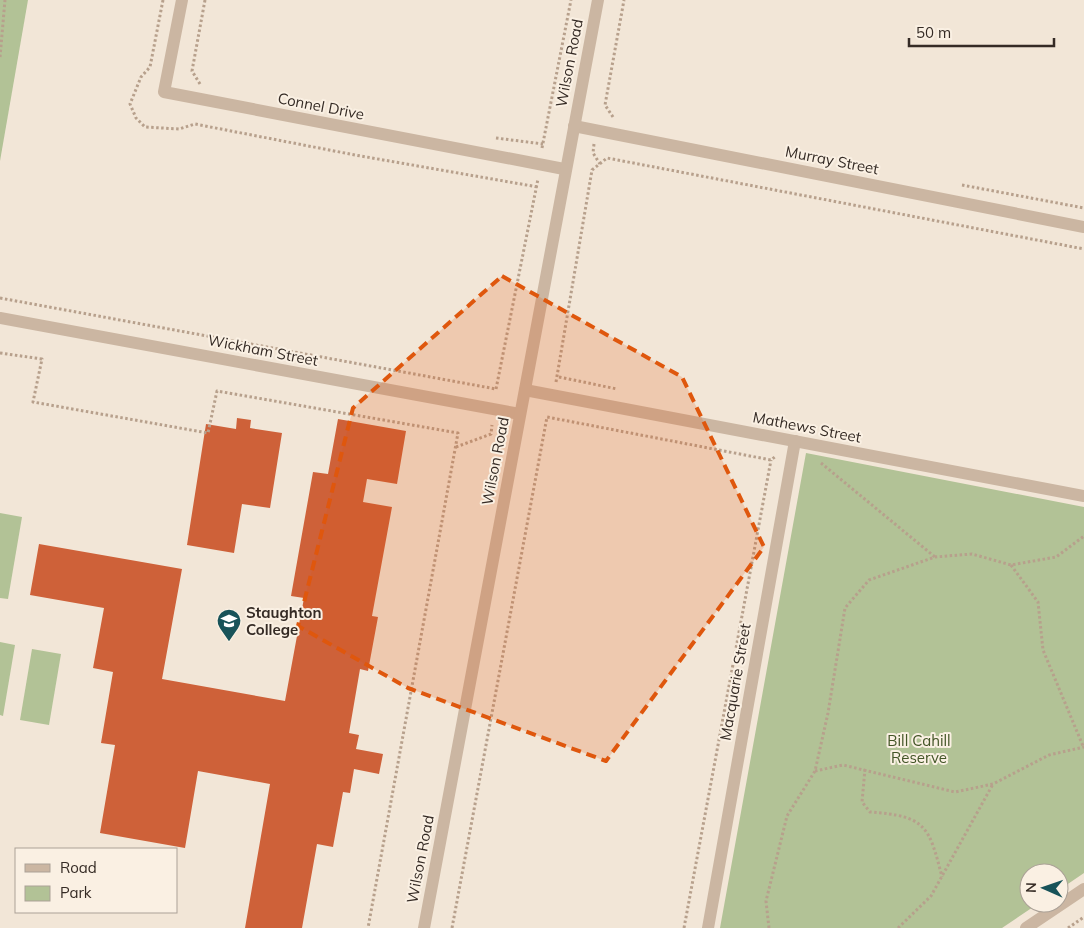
<svg xmlns="http://www.w3.org/2000/svg" width="1084" height="928" viewBox="0 0 1084 928" font-family="Mulish,sans-serif">
<style>
.green{fill:#b2c296}
.building{fill:#ce6139}
.lines{fill:none;stroke-linecap:round;stroke-linejoin:round}
.path{stroke:#b7a08c;stroke-width:3;stroke-dasharray:2.5 2.5;stroke-linecap:butt}
.minor{stroke:#cbb6a2;stroke-width:12}
.marked{fill:#df570d;fill-opacity:0.2;stroke:#df570d;stroke-width:4;stroke-dasharray:10 6;stroke-linejoin:round}
.labels{text-anchor:middle;dominant-baseline:central;stroke-width:4;stroke-linejoin:round;paint-order:stroke}
.street-label{font-size:15px;fill:#352b25;stroke:#faf0e3}
.poi-label{font-size:15px;font-weight:bold;fill:#352b25;stroke:#faf0e3;text-anchor:start}
.park-label{font-size:15px;fill:#435527;stroke:#faf0e3}
</style>
<rect width="100%" height="100%" fill="#f2e6d7"/>
<!-- green -->
<g class="green">
<path d="M0 0H28L0 161Z"/>
<path d="M806 453 1084 507V873L1059 890V873H1029V903H1039L1002 928H720Z"/>
<path d="M0 513 22 517 8 599 0 598Z"/>
<path d="M0 642 15 645 3 716 0 715Z"/>
<path d="M32 649 61 654 49 725 20 720Z"/>
</g>
<!-- building -->
<g class="building">
<path d="M237 418 251 420 250 428 282 433 270 508 242 504 234 553 187 545 206 424 236 429Z"/>
<path d="M338 419 406 431 397 484 367 479 363 502 392 507 372 616 378 617 368 671 360 669 349 733 359 735 356 749 383 754 379 774 354 769 350 793 343 792 333 847 317 844 302 928H245L270 784 198 771 185 848 100 833 115 745 101 743 113 672 93 668 104 608 30 595 39 544 182 569 162 679 285 701 304 598 291 596 313 472 328 474Z"/>
</g>
<g class="lines">
<!-- path -->
<g class="path">
<path d="M163 0 150 67 141 77 130 104 136 118 145 127 179 129 195 124 355 155 538 187"/>
<path d="M0 57 5 0"/>
<path d="M200 84 192 71 205 0"/>
<path d="M613 117 605 105 624 0"/>
<path d="M496 138 543 144"/>
<path d="M594 144 593 153 600 164"/>
<path d="M542 148 571 0"/>
<path d="M962 185 1084 208"/>
<path d="M0 298 496 389"/>
<path d="M0 353 42 359 33 402 208 433 217 391 458 433 368 928"/>
<path d="M559 377 617 389"/>
<path d="M556 382 592 170 607 158 1084 249"/>
<path d="M496 389 538 179"/>
<path d="M456 447 491 434 492 425"/>
<path d="M821 463 935 557"/>
<path d="M1011 565 1038 602 1043 650 1083 746"/>
<path d="M865 769 862 802 870 812C926 816 929 826 942 877"/>
<path d="M815 771 843 765 955 792 993 784 1049 755 1084 747"/>
<path d="M452 928 547 417 771 460 776 456"/>
<path d="M684 928 771 460"/>
<path d="M769 928 766 901 787 816 815 771 828 713 845 608 869 580 935 557 972 554 1011 565 1056 557 1084 536"/>
<path d="M898 928 931 896 993 784"/>
<path d="M1068 928 1084 917"/>
</g>
<!-- minor -->
<g class="minor">
<path d="M182 0 164 92 564 169"/>
<path d="M574 126 1084 227"/>
<path d="M0 318 520 414"/>
<path d="M525 390 1084 496"/>
<path d="M424 928 598 0"/>
<path d="M708 928 795 441"/>
<path d="M1026 928 1084 889"/>
</g>
</g>
<!-- marked area -->
<path class="marked" d="M502 276 682 377 764 547 606 761 408 688 298 626 353 408Z"/>
<!-- icons -->
<defs>
<symbol id="school-pin" viewBox="-11 -11 22 30"><path d="M0 17L-7.5 6A9.5 9.5 0 1 1 7.5 6Z" fill="#185359" stroke="#faf0e3"/><path d="M0-5L7-2L0 1L-7-2ZM-4 1L0 2.5L4 1V4Q0 6-4 4Z" fill="#fff"/></symbol>
</defs>
<g fill-rule="evenodd">
<use href="#school-pin" x="215" y="607" width="28" height="38"/>
</g>
<g class="labels">
<!-- street labels -->
<g class="street-label">
<text transform="translate(569 63) rotate(-79)">Wilson Road</text>
<text transform="translate(321 106) rotate(11)">Connel Drive</text>
<text transform="translate(832 160) rotate(11)">Murray Street</text>
<text transform="translate(263 350) rotate(11)">Wickham Street</text>
<text transform="translate(807 427) rotate(11)">Mathews Street</text>
<text transform="translate(495 461) rotate(-79)">Wilson Road</text>
<text transform="translate(735 682) rotate(-80)">Macquarie Street</text>
<text transform="translate(420 859) rotate(-79)">Wilson Road</text>
</g>
<!-- poi labels -->
<g class="poi-label">
<text x="246" y="612">Staughton<tspan x="246" dy="17">College</tspan></text>
</g>
<!-- park labels -->
<g class="park-label">
<text x="919" y="740">Bill Cahill<tspan x="919" dy="17">Reserve</tspan></text>
</g>
</g>
<!-- legend -->
<rect x="15" y="848" width="162" height="65" fill="#faf0e3" stroke="#aba197"/>
<rect x="25" y="864" width="25" height="8" fill="#cbb6a2" stroke="#aba197"/>
<text x="60" y="873" font-size="15" fill="#352b25">Road</text>
<rect x="25" y="886" width="25" height="15" fill="#b2c296" stroke="#aba197"/>
<text x="60" y="898" font-size="15" fill="#352b25">Park</text>
<!-- north arrow -->
<g transform="translate(1044 888) rotate(272)"><circle r="24" fill="#faf0e3" stroke="#aba197"/>
<path d="M0-4L9 19L0 12L-9 19Z" fill="#185359"/>
<text y="-8" font-size="14" font-weight="bold" text-anchor="middle" fill="#352b25">N</text>
</g>
<!-- scale -->
<path d="M909 38v8h145v-8" fill="none" stroke="#352b25" stroke-width="2.5"/>
<text x="916" y="38" font-size="15" fill="#352b25" stroke="#faf0e3" stroke-width="4" paint-order="stroke">50 m</text>
</svg>
